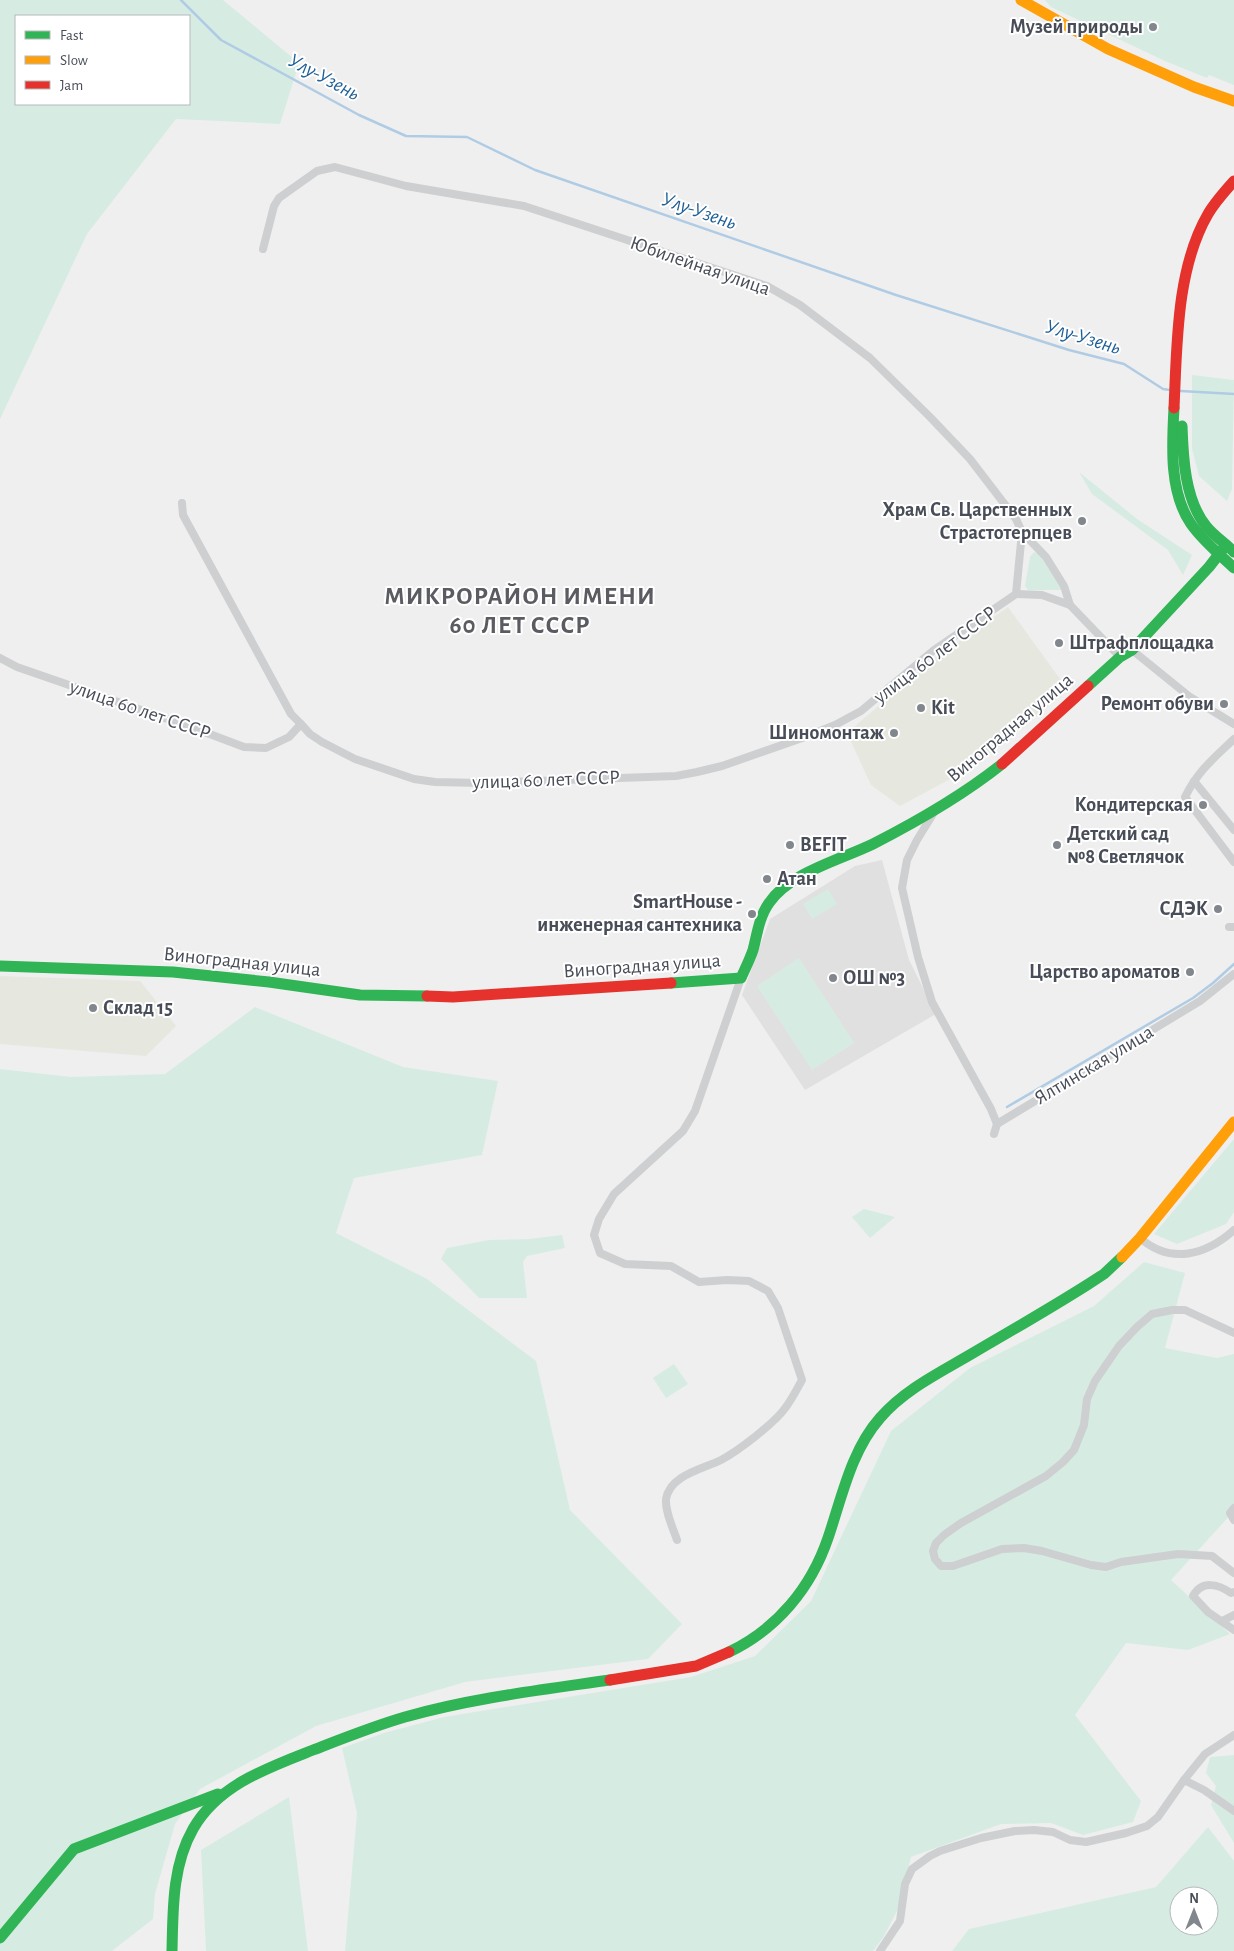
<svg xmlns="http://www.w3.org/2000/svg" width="1234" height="1951" viewBox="0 0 1234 1951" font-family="'Alegreya Sans',sans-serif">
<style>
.commercial{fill:#e6e7df}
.education{fill:#e1e0e0}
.green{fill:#d6ece3;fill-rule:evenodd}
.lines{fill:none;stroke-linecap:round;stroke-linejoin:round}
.stream{stroke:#afcce4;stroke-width:2.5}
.street{stroke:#cecfd1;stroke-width:8}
.fast{stroke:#30b455;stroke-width:11}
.slow{stroke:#ff9f0a;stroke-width:11}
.jam{stroke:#e5322d;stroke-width:11}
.poi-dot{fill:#82868d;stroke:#fff;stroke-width:2}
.labels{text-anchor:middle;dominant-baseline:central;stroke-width:4;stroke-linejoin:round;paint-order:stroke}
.poi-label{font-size:20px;font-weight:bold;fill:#484d58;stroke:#fff;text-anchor:end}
.street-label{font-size:20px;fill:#484d58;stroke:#fff}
.water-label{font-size:21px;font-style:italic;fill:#1d5f96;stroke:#fff}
.district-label{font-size:25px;font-weight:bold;letter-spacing:1px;fill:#5b5c61;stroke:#fff}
</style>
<rect width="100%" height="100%" fill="#efefef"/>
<!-- commercial -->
<g class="commercial">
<path d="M1008 607 1068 690 976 765 900 806 871 785 847 733 930 662Z"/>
<path d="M0 976 140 981 176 1026 146 1056 0 1044Z"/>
</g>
<!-- education -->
<path class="education" d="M882 860 909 960 936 1014 805 1090 742 995 770 919 855 866Z"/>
<!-- green -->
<g class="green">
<path d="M0 0H223L299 63 280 124 176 119 87 234 0 419ZM16 16H189V104H16Z"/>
<path d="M1045 0H1234V85L1209 75 1207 78 1165 61 1051 7Z"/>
<path d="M1192 375 1234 380 1232 489 1227 501 1199 476 1192 449Z"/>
<path d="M1079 472 1137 519 1192 555 1183 575 1168 550 1092 494Z"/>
<path d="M1034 552C1048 556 1056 578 1063 590H1028L1025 586 1030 557Z"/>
<path d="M828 889 837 904 812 919 803 904Z"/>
<path d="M799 958 854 1043 812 1070 757 986Z"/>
<path d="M255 1007 403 1067 498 1081 482 1155 354 1178 336 1233 427 1279 536 1361 570 1510 682 1624 648 1659 465 1682 316 1726 200 1789 175 1824 155 1894 153 1919 112 1951H0V1069L71 1077 165 1074Z"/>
<path d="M1234 1139V1212L1226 1224 1177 1244 1154 1234Z"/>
<path d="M864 1209 895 1217 870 1238 852 1217Z"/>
<path d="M562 1235 565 1248 527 1256 523 1262 527 1298H479L441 1259 447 1248 489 1240 529 1239Z"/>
<path d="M1144 1262 1185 1273 1165 1348 1217 1358 1234 1354V1511L1171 1580 1230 1634 1188 1650 1126 1643 1075 1715 1141 1801 1133 1822 1083 1835 1051 1823 1001 1824 911 1857 899 1907 883 1938 873 1951H345L357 1813 342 1748 384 1733 444 1717 691 1677 755 1656 811 1601 891 1431 970 1368 1094 1306Z"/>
<path d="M674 1364 688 1384 666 1398 653 1378Z"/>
<path d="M1234 1755V1843L1211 1805 1216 1786 1206 1773 1210 1757Z"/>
<path d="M289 1797 308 1951H206L201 1850Z"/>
<path d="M1208 1827 1234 1861V1951H952L969 1929 1156 1887ZM1179 1896H1209V1926H1179Z"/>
</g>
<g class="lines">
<!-- stream -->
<g class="stream">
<path d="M181 0 221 40 359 115 406 136 467 137 535 170 896 295 1069 350 1124 364 1163 389 1170 390"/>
<path d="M1181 391 1234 394"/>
<path d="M1007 1107 1193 998 1213 983 1234 964"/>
</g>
<!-- street -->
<g class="street">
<path d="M263 249 274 206 279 198 317 171 335 167 406 186 524 206 767 286 800 305 870 358 930 417 970 459 1016 519 1022 532 1046 557 1064 586 1070 605 1120 657"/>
<path d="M182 503 183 515 291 714 301 724"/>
<path d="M1016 594 1042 595 1070 605"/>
<path d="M1132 650 1190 697 1234 724"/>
<path d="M0 658 17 667 199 730 244 747 266 748 289 737 301 724 310 734 322 742 355 759 414 779 435 782 482 783 676 776 697 772 722 766 805 737 835 725 861 711 934 650 1016 594 1022 532"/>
<path d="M1234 739C1213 759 1198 771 1185 797L1234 862"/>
<path d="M1194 781 1234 830"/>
<path d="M933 814 917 840 907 860 902 888 918 957 932 1002 991 1109 997 1124"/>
<path d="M1229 927H1234"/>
<path d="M994 1134 997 1124 1200 1001 1234 974"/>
<path d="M1140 1238C1171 1265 1206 1255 1234 1230"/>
<path d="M1234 1333 1185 1310H1172L1152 1314 1137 1327 1119 1346 1095 1381 1087 1399 1084 1425 1074 1450 1063 1462 1046 1476 961 1523 944 1535 936 1543 933 1551 935 1559 941 1566H953L1002 1549 1024 1548 1042 1551 1091 1565 1106 1567 1121 1562 1178 1554 1212 1556 1234 1573"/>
<path d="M1234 1508 1230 1513 1234 1520"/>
<path d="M677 1540C673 1528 665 1512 666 1499 670 1475 703 1469 721 1460 738 1451 775 1423 786 1407 792 1399 797 1389 802 1380L778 1308 768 1291 749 1281 727 1280 699 1282 671 1266 625 1264 600 1253 594 1235 599 1219 614 1194 683 1131 695 1111 741 978"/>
<path d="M1234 1592 1231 1593C1218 1584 1202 1580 1193 1596L1208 1612 1234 1630"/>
<path d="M1222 1621 1234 1615"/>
<path d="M1184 1780 1205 1754 1234 1735"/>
<path d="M880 1951 900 1921 905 1884 912 1869 930 1856 940 1851 981 1838 1015 1831 1034 1830 1053 1832 1070 1840 1086 1842 1126 1833 1147 1826 1158 1817 1184 1780 1204 1790 1234 1811"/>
</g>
<!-- fast -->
<g class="fast">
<path d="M1174 408C1172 445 1169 492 1191 524 1203 541 1219 554 1234 568"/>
<path d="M1182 426C1183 458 1185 500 1206 526 1214 536 1225 543 1234 552"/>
<path d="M1088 686 1120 657 1132 650 1209 567 1223 549"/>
<path d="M0 966 173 972 269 982 360 995 427 996"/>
<path d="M671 983 741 978C745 969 750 959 753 950 757 935 759 917 769 903 789 873 840 860 873 844 918 821 962 796 1002 764"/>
<path d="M729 1652C777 1629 811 1588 828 1538 842 1497 851 1451 880 1418 905 1389 941 1372 973 1353 1011 1331 1049 1309 1087 1285L1104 1274 1122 1257"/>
<path d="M0 1938 74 1849 218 1794"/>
<path d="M172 1951C173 1910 172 1866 193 1829 218 1785 267 1768 313 1750 344 1738 374 1726 405 1717 472 1698 541 1690 610 1680"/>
</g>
<!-- slow -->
<g class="slow">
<path d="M1021 0 1108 49 1194 87 1234 101"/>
<path d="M1122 1257 1140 1238 1234 1122"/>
</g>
<!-- jam -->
<g class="jam">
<path d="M1174 408C1177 346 1176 269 1208 214 1215 202 1225 191 1234 181"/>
<path d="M1002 764 1088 686"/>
<path d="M427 996 453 997 671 983"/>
<path d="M610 1680 696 1666 729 1652"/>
</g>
</g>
<!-- markers -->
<g class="poi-dot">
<circle cx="1153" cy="27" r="5"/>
<circle cx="1082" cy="521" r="5"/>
<circle cx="1059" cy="643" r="5"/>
<circle cx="1224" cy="704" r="5"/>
<circle cx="921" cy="708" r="5"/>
<circle cx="894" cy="733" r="5"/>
<circle cx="1203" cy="805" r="5"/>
<circle cx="790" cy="845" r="5"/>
<circle cx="1057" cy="845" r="5"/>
<circle cx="767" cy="879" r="5"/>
<circle cx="1218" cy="909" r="5"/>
<circle cx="752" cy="914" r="5"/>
<circle cx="1190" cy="972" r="5"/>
<circle cx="833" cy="978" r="5"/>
<circle cx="93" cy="1008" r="5"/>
</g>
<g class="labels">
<!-- poi labels -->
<g class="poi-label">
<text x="1143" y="27">Музей природы</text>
<text x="1072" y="510">Храм Св. Царственных<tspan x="1072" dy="23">Страстотерпцев</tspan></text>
<text x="1069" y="643" text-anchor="start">Штрафплощадка</text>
<text x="1214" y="704">Ремонт обуви</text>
<text x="931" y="708" text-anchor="start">Kit</text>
<text x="884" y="733">Шиномонтаж</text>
<text x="1193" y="805">Кондитерская</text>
<text x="1067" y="834" text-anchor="start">Детский сад<tspan x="1067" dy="23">№8 Светлячок</tspan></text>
<text x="800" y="845" text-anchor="start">BEFIT</text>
<text x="777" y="879" text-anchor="start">Атан</text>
<text x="742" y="902">SmartHouse -<tspan x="742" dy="23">инженерная сантехника</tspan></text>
<text x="1208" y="909">СДЭК</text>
<text x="1180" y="972">Царство ароматов</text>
<text x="843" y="978" text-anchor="start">ОШ №3</text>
<text x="103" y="1008" text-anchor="start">Склад 15</text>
</g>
<!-- street labels -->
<g class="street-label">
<text transform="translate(700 266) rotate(19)">Юбилейная улица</text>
<text transform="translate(935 655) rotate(-37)">улица 60 лет СССР</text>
<text transform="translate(140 710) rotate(19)">улица 60 лет СССР</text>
<text transform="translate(1010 728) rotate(-40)">Виноградная улица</text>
<text transform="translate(546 780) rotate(-2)">улица 60 лет СССР</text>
<text transform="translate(242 962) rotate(6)">Виноградная улица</text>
<text transform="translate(642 966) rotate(-4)">Виноградная улица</text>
<text transform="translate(1094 1065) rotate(-31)">Ялтинская улица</text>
</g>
<!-- water labels -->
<g class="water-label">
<text transform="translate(324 77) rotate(28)">Улу-Узень</text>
<text transform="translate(699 211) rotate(19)">Улу-Узень</text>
<text transform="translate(1083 337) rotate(17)">Улу-Узень</text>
</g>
<!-- district labels -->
<g class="district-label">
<text x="520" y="596">МИКРОРАЙОН ИМЕНИ<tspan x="520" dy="29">60 ЛЕТ СССР</tspan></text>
</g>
</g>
<!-- legend -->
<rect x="15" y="15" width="175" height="90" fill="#ffffff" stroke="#b6b8bc"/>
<rect x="25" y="31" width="25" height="8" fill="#30b455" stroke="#b6b8bc"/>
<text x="60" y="40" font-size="15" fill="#484d58">Fast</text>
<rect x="25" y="56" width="25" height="8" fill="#ff9f0a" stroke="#b6b8bc"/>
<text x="60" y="65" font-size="15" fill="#484d58">Slow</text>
<rect x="25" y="81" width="25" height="8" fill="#e5322d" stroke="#b6b8bc"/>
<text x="60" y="90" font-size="15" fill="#484d58">Jam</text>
<!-- north arrow -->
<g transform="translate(1194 1911)"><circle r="24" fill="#ffffff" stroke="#b6b8bc"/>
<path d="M0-4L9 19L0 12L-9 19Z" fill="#82868d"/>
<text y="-8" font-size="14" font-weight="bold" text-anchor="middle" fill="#484d58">N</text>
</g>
</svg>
